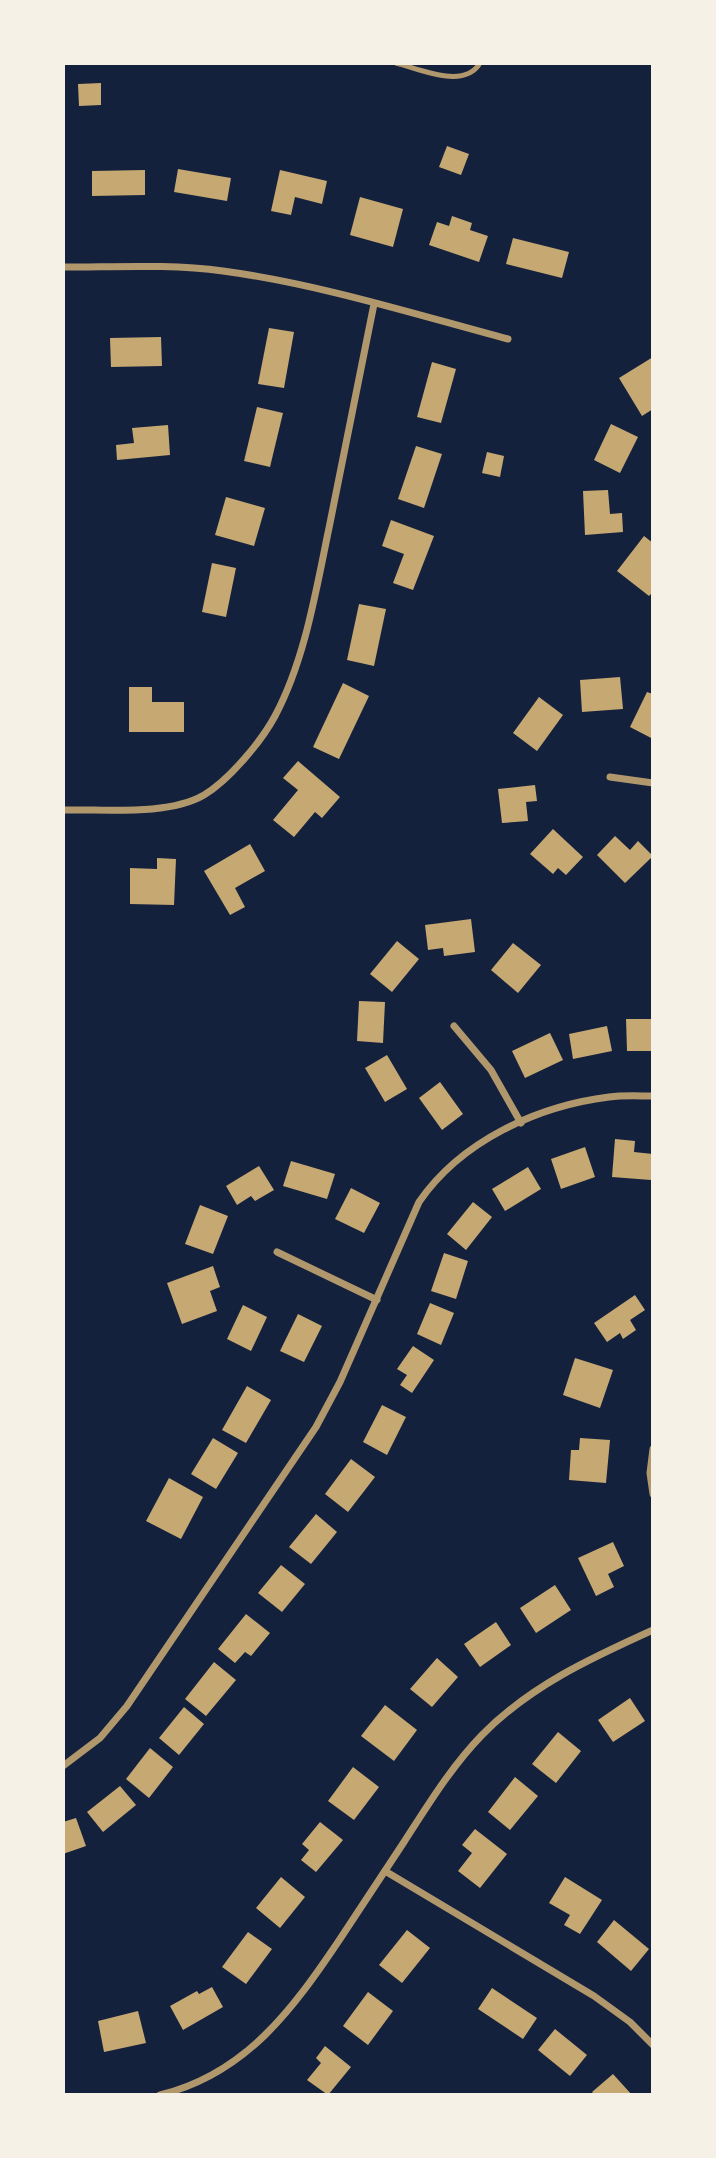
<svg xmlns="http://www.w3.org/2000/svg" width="716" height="2158" viewBox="0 0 716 2158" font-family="Mulish,sans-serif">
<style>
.building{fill:#c6a872}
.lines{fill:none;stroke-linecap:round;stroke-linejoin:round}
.service{stroke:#b1986c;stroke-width:5}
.minor{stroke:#b1986c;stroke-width:7}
</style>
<rect width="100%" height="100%" fill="#14213d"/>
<!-- building -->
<g class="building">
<path d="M101 83V105L79 106 78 84Z"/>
<path d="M447 146 469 154 461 175 439 167Z"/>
<path d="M178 169 231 178 227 201 174 192Z"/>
<path d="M145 170V195L92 196V171Z"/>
<path d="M280 170 327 181 322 204 295 197 291 215 271 211Z"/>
<path d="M360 197 403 209 393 247 350 235Z"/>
<path d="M452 216 472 223 470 230 488 236 479 262 429 245 437 222 449 226Z"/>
<path d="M513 238 569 252 562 278 506 264Z"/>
<path d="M269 328 294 332 284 388 258 384Z"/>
<path d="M161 337 162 366 111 367 110 338Z"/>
<path d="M653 357V409L642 416 619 378Z"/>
<path d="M432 362 456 369 441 423 417 417Z"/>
<path d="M257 407 283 413 270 467 244 461Z"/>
<path d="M611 424 638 437 620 473 594 460Z"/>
<path d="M168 425 170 455 117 460 116 445 134 443 132 428Z"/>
<path d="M416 446 442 454 424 508 398 499Z"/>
<path d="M487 452 504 456 500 477 482 473Z"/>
<path d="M608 490 610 514 622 513 623 532 585 535 583 491Z"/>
<path d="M226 497 265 508 254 546 215 535Z"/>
<path d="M391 520 434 536 413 590 393 583 404 554 382 546Z"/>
<path d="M644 536 653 543V592L649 596 617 571Z"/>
<path d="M212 563 236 568 226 617 202 612Z"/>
<path d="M359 604 386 609 374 666 347 660Z"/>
<path d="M620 677 623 709 582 712 580 680Z"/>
<path d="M343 683 369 696 339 759 313 747Z"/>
<path d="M129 687H152V702H184V732H129Z"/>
<path d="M647 692 653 694V739L630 727Z"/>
<path d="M539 697 563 715 537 751 513 733Z"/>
<path d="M298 761 340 797 322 818 315 812 294 837 273 820 298 790 283 778Z"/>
<path d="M535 785 537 801 526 802 528 821 502 823 498 789Z"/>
<path d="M553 829 583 857 566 875 558 868 553 874 530 854Z"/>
<path d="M615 836 630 850 638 841 653 856 625 883 597 855Z"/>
<path d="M250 844 265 871 235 888 245 907 230 915 204 871Z"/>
<path d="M157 858 176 859 174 905 130 904V868L157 869Z"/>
<path d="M471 919 475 952 444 956 443 948 428 950 425 925Z"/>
<path d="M397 941 419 959 392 992 370 974Z"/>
<path d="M513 943 541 965 518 993 491 970Z"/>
<path d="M359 1001 385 1002 383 1043 357 1041Z"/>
<path d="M626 1019H653V1051H627Z"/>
<path d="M607 1026 612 1051 573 1059 569 1034Z"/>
<path d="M550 1033 563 1060 525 1078 512 1051Z"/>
<path d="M387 1055 407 1089 385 1102 365 1068Z"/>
<path d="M440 1082 463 1114 442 1130 419 1098Z"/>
<path d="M615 1139 635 1141 634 1152 653 1154 651 1180 612 1177Z"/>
<path d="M585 1147 595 1177 561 1189 551 1159Z"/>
<path d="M291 1161 335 1174 327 1199 283 1186Z"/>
<path d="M259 1166 274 1190 255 1201 251 1196 237 1205 226 1186Z"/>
<path d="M528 1167 541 1189 505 1211 492 1189Z"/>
<path d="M351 1188 380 1203 364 1233 335 1219Z"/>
<path d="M473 1202 492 1217 466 1250 447 1234Z"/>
<path d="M200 1205 228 1216 213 1254 185 1244Z"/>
<path d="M444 1253 468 1261 456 1299 431 1291Z"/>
<path d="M213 1266 220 1287 210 1291 217 1311 182 1324 167 1283Z"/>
<path d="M635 1295 645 1310 630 1320 636 1330 623 1339 620 1333 607 1342 594 1323Z"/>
<path d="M430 1303 454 1313 441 1345 417 1334Z"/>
<path d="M243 1305 267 1317 251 1351 227 1339Z"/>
<path d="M298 1314 322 1326 304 1362 280 1351Z"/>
<path d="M413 1346 434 1360 412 1393 400 1385 407 1375 397 1369Z"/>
<path d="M575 1358 613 1370 600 1408 563 1395Z"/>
<path d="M247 1386 271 1400 246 1443 222 1430Z"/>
<path d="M382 1405 406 1417 387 1455 363 1442Z"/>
<path d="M213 1438 238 1453 216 1489 191 1474Z"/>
<path d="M580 1438 610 1440 606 1483 569 1480 571 1450H579Z"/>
<path d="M351 1459 375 1477 348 1512 325 1494Z"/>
<path d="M169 1478 203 1497 181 1539 146 1521Z"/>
<path d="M316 1514 337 1532 311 1564 289 1547Z"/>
<path d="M613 1542 624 1566 608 1574 614 1587 596 1596 578 1558Z"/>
<path d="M281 1565 305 1584 282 1612 258 1593Z"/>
<path d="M555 1585 571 1610 536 1633 520 1608Z"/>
<path d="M246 1614 270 1633 251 1656 245 1652 235 1663 218 1649Z"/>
<path d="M496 1622 511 1645 480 1667 464 1644Z"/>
<path d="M437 1658 458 1677 432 1707 410 1689Z"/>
<path d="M214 1662 236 1680 206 1716 185 1699Z"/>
<path d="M630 1698 645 1721 613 1742 598 1720Z"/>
<path d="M385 1705 417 1730 394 1761 361 1736Z"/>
<path d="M184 1707 204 1724 179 1755 159 1738Z"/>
<path d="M558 1732 581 1751 556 1783 532 1764Z"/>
<path d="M150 1748 173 1767 149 1798 126 1779Z"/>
<path d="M353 1767 379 1787 354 1820 328 1801Z"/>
<path d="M515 1777 538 1796 510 1830 488 1812Z"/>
<path d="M120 1786 136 1805 103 1832 87 1812Z"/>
<path d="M76 1818 86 1846 63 1854V1822Z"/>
<path d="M320 1822 343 1840 316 1872 301 1860 309 1850 302 1844Z"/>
<path d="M475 1829 507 1854 480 1888 458 1871 472 1853 462 1845Z"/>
<path d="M281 1877 305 1897 280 1928 256 1908Z"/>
<path d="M565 1877 602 1900 580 1934 564 1925 570 1915 549 1903Z"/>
<path d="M614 1920 649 1949 631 1971 597 1942Z"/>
<path d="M407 1930 430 1948 402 1983 379 1965Z"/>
<path d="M248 1932 272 1949 246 1984 222 1967Z"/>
<path d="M212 1987 223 2007 183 2030 170 2006 197 1991 199 1994Z"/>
<path d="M492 1988 537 2018 523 2039 478 2009Z"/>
<path d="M368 1992 393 2011 368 2045 343 2026Z"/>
<path d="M138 2011 146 2043 104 2052 98 2021Z"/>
<path d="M555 2029 587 2055 570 2076 538 2050Z"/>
<path d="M325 2046 351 2067 328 2095 307 2080 321 2063 316 2058Z"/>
<path d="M613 2074 632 2095H595L592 2092Z"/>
</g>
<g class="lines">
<!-- service -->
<path class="service" d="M396 63C420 69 464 90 480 63"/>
<!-- minor -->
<g class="minor">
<path d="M63 267C116 267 170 264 223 271 319 284 414 314 508 339"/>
<path d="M610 777 653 783"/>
<path d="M63 810C105 809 168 816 204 795 229 780 261 742 275 716 305 660 316 590 329 528 344 453 359 379 374 304"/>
<path d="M454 1026 491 1070 521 1123"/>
<path d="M277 1252 377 1300"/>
<path d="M653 1449 650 1473 653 1494"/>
<path d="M63 1766 100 1738 127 1706 316 1427 340 1382 419 1202C461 1141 537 1106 609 1097 624 1095 639 1096 653 1096"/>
<path d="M385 1871 594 1996 630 2022 653 2045"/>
<path d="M160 2095C246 2074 293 2009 340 1939 361 1907 383 1874 404 1842 428 1805 451 1767 482 1735 530 1686 591 1658 653 1630"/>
</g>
</g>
<!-- border -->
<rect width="716" height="2158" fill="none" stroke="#f6f1e7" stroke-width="130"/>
</svg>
